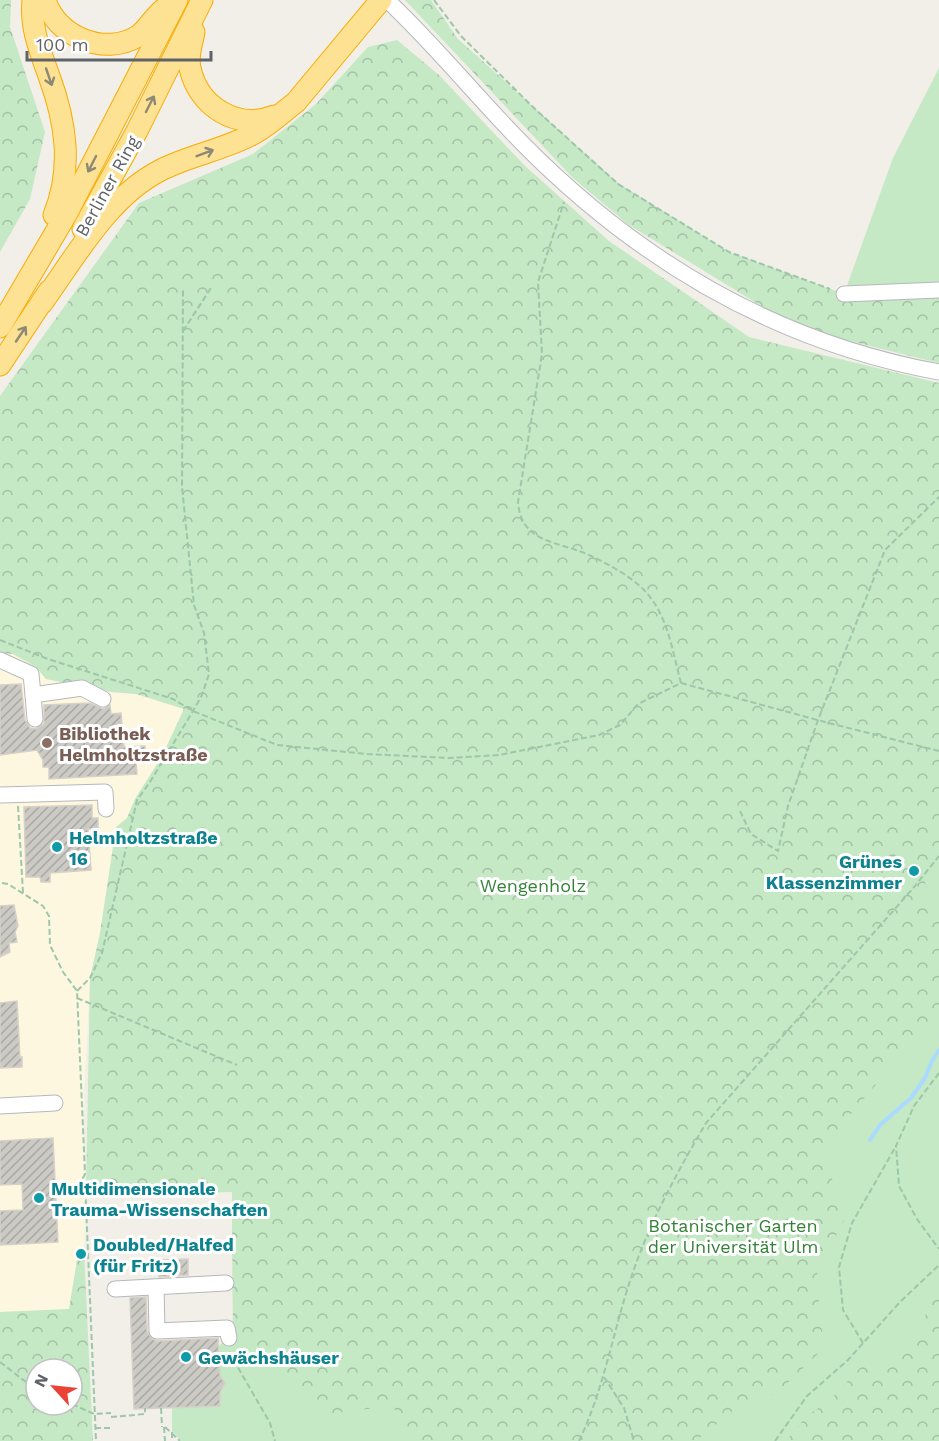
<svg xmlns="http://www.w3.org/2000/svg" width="939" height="1441" viewBox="0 0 939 1441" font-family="'Work Sans',sans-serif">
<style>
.commercial{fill:#fef7e0}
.green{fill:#c5e8c5}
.forest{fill:url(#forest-crowns);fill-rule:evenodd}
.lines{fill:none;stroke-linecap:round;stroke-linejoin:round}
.stream{stroke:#aadaff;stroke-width:4}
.building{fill:url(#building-hatch);stroke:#d6d1c6;stroke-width:1.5}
.minor-casing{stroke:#b5b8bc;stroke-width:17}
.highway-casing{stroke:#f9ab00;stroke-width:23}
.path{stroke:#9cc7a9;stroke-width:2;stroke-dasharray:6 3;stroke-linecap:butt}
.minor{stroke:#fff;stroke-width:15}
.highway{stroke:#fde293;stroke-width:21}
.oneway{stroke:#8e8975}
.education-dot{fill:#8d6e63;stroke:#fff;stroke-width:2}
.culture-dot{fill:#0f9aa8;stroke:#fff;stroke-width:2}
.labels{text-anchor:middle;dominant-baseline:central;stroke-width:6;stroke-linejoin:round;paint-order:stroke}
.street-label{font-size:18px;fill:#5f6368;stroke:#fff}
.education-label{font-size:18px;font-weight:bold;fill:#785e54;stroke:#fff;text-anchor:start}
.culture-label{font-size:18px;font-weight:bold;fill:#0d838f;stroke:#fff;text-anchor:start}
.park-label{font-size:18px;fill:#348238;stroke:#fff}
</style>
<defs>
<pattern id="forest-crowns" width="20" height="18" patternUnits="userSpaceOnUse" patternTransform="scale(1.5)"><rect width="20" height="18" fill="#c5e8c5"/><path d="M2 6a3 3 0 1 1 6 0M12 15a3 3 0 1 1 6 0" fill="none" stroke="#a3c0a4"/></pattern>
<pattern id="building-hatch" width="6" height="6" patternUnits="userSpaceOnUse" patternTransform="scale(1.5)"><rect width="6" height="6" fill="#cccac5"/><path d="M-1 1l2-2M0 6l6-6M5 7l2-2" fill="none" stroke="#a9a8a4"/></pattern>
</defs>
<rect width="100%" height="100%" fill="#f1efe8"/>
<!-- commercial -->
<path class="commercial" d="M0 653 13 654 36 667 46 679 111 692 136 694 185 709 161 758 135 799 127 819 116 828 100 933 90 978 83 1118 86 1195 84 1251 78 1254 69 1309 0 1312Z"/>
<!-- green -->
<g class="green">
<path d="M939 68V290L844 294 893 158Z"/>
<path d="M939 506V1432L918 1441H181L172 1431V1407L220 1406 219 1346 233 1332 232 1192Z"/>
</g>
<!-- forest -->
<g class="forest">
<path d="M0 0H11L10 27 45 132 30 199 0 252Z"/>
<path d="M405 0H431L458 39 618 183 729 252 844 294 939 290V363L817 333 763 307 629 225 573 178Z"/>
<path d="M397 40 439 75 524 165 609 241 749 337 939 383V857L924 880 939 920V1010L819 1152 848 1212 816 1276 824 1348 777 1393 745 1401 696 1441H418L392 1406 318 1415 264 1357 233 1332 232 1192 86 1195 90 978 100 933 116 827 127 818 135 799 161 758 184 709 136 694 111 692 46 679 36 667 13 654 0 653V396L139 203 253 154 316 104 368 47Z"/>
<path d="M84 1251 93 1441H0V1312L69 1309 78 1254ZM36 1369H72V1405H36Z"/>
<path d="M939 1294V1441H786L807 1416 830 1400 861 1367 905 1354 936 1295Z"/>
</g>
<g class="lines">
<!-- stream -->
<path class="stream" d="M870 1140 880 1125 911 1098 925 1078 932 1061 939 1050"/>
</g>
<!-- building -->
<g class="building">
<path d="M21 684 25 720 30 728 36 729 44 724V705L90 703 103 709 110 705 111 714 121 713 124 747 145 746 146 763H136L137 774 49 779V767H43V760L37 750 0 755V685Z"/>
<path d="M92 805V818H98V829H88L91 870 50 873V882H41L40 877H26L24 807Z"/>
<path d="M14 905 18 926 15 932 17 942 9 943 10 952 0 957V906Z"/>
<path d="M17 1001 20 1058 22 1057V1067L0 1068V1003Z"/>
<path d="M53 1138 58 1242 0 1245V1211L23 1210 22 1184 0 1185V1141Z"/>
<path d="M188 1259V1275L159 1277V1260Z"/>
<path d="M146 1297 147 1331 152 1339 157 1341 218 1338 220 1376 225 1383 220 1392V1406L134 1409 130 1298Z"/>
</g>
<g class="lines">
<defs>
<g id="minor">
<path d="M387 0C434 44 475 95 521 142 637 260 775 342 939 372"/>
<path d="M844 294 939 290"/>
<path d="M0 660 31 674 33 695 82 688 103 699"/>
<path d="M33 695 35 719"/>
<path d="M1 795 105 792 106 809"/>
<path d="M0 1106 55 1103"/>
<path d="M156 1287 157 1331 227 1328 229 1338"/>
<path d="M115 1289 226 1283"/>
</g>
<g id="highway">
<path d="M33 0C30 27 40 51 49 76 66 122 73 168 54 215"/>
<path d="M45 0C56 36 104 57 138 36 148 29 154 16 164 9"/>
<path d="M194 32C192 44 187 55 190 68 198 106 237 131 274 116"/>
<path d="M83 229 137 131 202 0"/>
<path d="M42 303C76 256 108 197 161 170 190 155 223 150 251 135 267 127 282 113 296 102L381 0"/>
<path d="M0 327 67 213 177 0"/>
<path d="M0 365 49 291"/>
</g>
</defs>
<!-- minor casing -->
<use href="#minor" class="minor-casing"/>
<!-- highway casing -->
<use href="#highway" class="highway-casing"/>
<!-- path -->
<g class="path">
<path d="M434 0 461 36 535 109 618 184 729 252 830 289"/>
<path d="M183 331 211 288"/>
<path d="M0 640 48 659 173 699 193 711 277 745 367 754 449 758 499 755 599 735 620 725 638 704 681 683C672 650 668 615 644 590 629 575 608 564 589 555 559 541 521 544 518 502L542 354 538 282 564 202"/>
<path d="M681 683 825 722 939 751"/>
<path d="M18 806 23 893"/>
<path d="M740 811 751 834 778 851 788 806 818 720 885 550 939 497"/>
<path d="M2 883 8 884 43 906 49 916 50 945 63 972 77 991 85 1174 83 1178 85 1182 96 1441"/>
<path d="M77 991 90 978 102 953 137 800 150 782 193 711 202 695 209 674 204 633 194 605 182 487 183 288"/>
<path d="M77 998 237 1065"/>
<path d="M939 1073 914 1106 896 1146 899 1186 917 1219 939 1249"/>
<path d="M863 1343 843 1310 839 1267 852 1223 896 1146"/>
<path d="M229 1352 270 1423 275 1441"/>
<path d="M0 1362 26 1382 36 1387"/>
<path d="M604 1377 624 1408 634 1441"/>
<path d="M72 1404 94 1414 111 1413"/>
<path d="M161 1408 162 1427"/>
<path d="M111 1417 145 1414V1408"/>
<path d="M164 1427 165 1441"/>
<path d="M165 1427 180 1441"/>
<path d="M95 1428H112"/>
<path d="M172 1432V1441"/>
<path d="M579 1441C603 1391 612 1337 629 1284 647 1227 676 1174 706 1123L915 886 939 856"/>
<path d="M775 1441 807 1396 848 1360 900 1302 939 1265"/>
</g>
<!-- minor -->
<use href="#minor" class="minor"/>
<!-- highway -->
<use href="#highway" class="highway"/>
</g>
<!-- one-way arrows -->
<defs><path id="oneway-shaft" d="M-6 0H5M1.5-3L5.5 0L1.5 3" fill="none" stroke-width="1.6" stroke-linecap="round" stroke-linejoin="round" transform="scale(1.5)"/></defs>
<g class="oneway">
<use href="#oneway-shaft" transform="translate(49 77) rotate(71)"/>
<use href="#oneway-shaft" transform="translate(150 104) rotate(-63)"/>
<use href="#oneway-shaft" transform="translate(205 153) rotate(-21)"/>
<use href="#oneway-shaft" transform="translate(92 164) rotate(117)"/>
<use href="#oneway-shaft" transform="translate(21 334) rotate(-56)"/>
</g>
<!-- markers -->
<circle class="education-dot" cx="47" cy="743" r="6"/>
<g class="culture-dot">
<circle cx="57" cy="847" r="6"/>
<circle cx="914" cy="871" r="6"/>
<circle cx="39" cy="1198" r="6"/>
<circle cx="81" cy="1254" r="6"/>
<circle cx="186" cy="1357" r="6"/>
</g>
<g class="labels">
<!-- street labels -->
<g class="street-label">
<text transform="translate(107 186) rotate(-61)">Berliner Ring</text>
</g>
<!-- education labels -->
<g class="education-label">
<text x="59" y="733">Bibliothek<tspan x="59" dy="21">Helmholtzstraße</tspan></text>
</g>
<!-- culture labels -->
<g class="culture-label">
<text x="69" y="837">Helmholtzstraße<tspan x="69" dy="21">16</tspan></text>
<text x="902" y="861" text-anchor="end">Grünes<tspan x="902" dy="21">Klassenzimmer</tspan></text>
<text x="51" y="1188">Multidimensionale<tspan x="51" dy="21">Trauma-Wissenschaften</tspan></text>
<text x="93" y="1244">Doubled/Halfed<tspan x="93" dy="21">(für Fritz)</tspan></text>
<text x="198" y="1357">Gewächshäuser</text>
</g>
<!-- park labels -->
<g class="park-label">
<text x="533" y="885">Wengenholz</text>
<text x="733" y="1225">Botanischer Garten<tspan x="733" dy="21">der Universität Ulm</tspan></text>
</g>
</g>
<!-- north arrow -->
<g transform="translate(54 1387) rotate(297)"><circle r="28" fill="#ffffff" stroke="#bfc1c3" stroke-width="1.5"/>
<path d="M0-4.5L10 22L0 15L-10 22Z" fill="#ea4335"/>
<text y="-9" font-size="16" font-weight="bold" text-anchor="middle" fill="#5f6368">N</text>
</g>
<!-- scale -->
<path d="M27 51v9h184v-9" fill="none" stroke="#5f6368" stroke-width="3"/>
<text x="36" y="51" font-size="18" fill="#5f6368" stroke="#ffffff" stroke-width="4.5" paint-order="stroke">100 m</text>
</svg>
